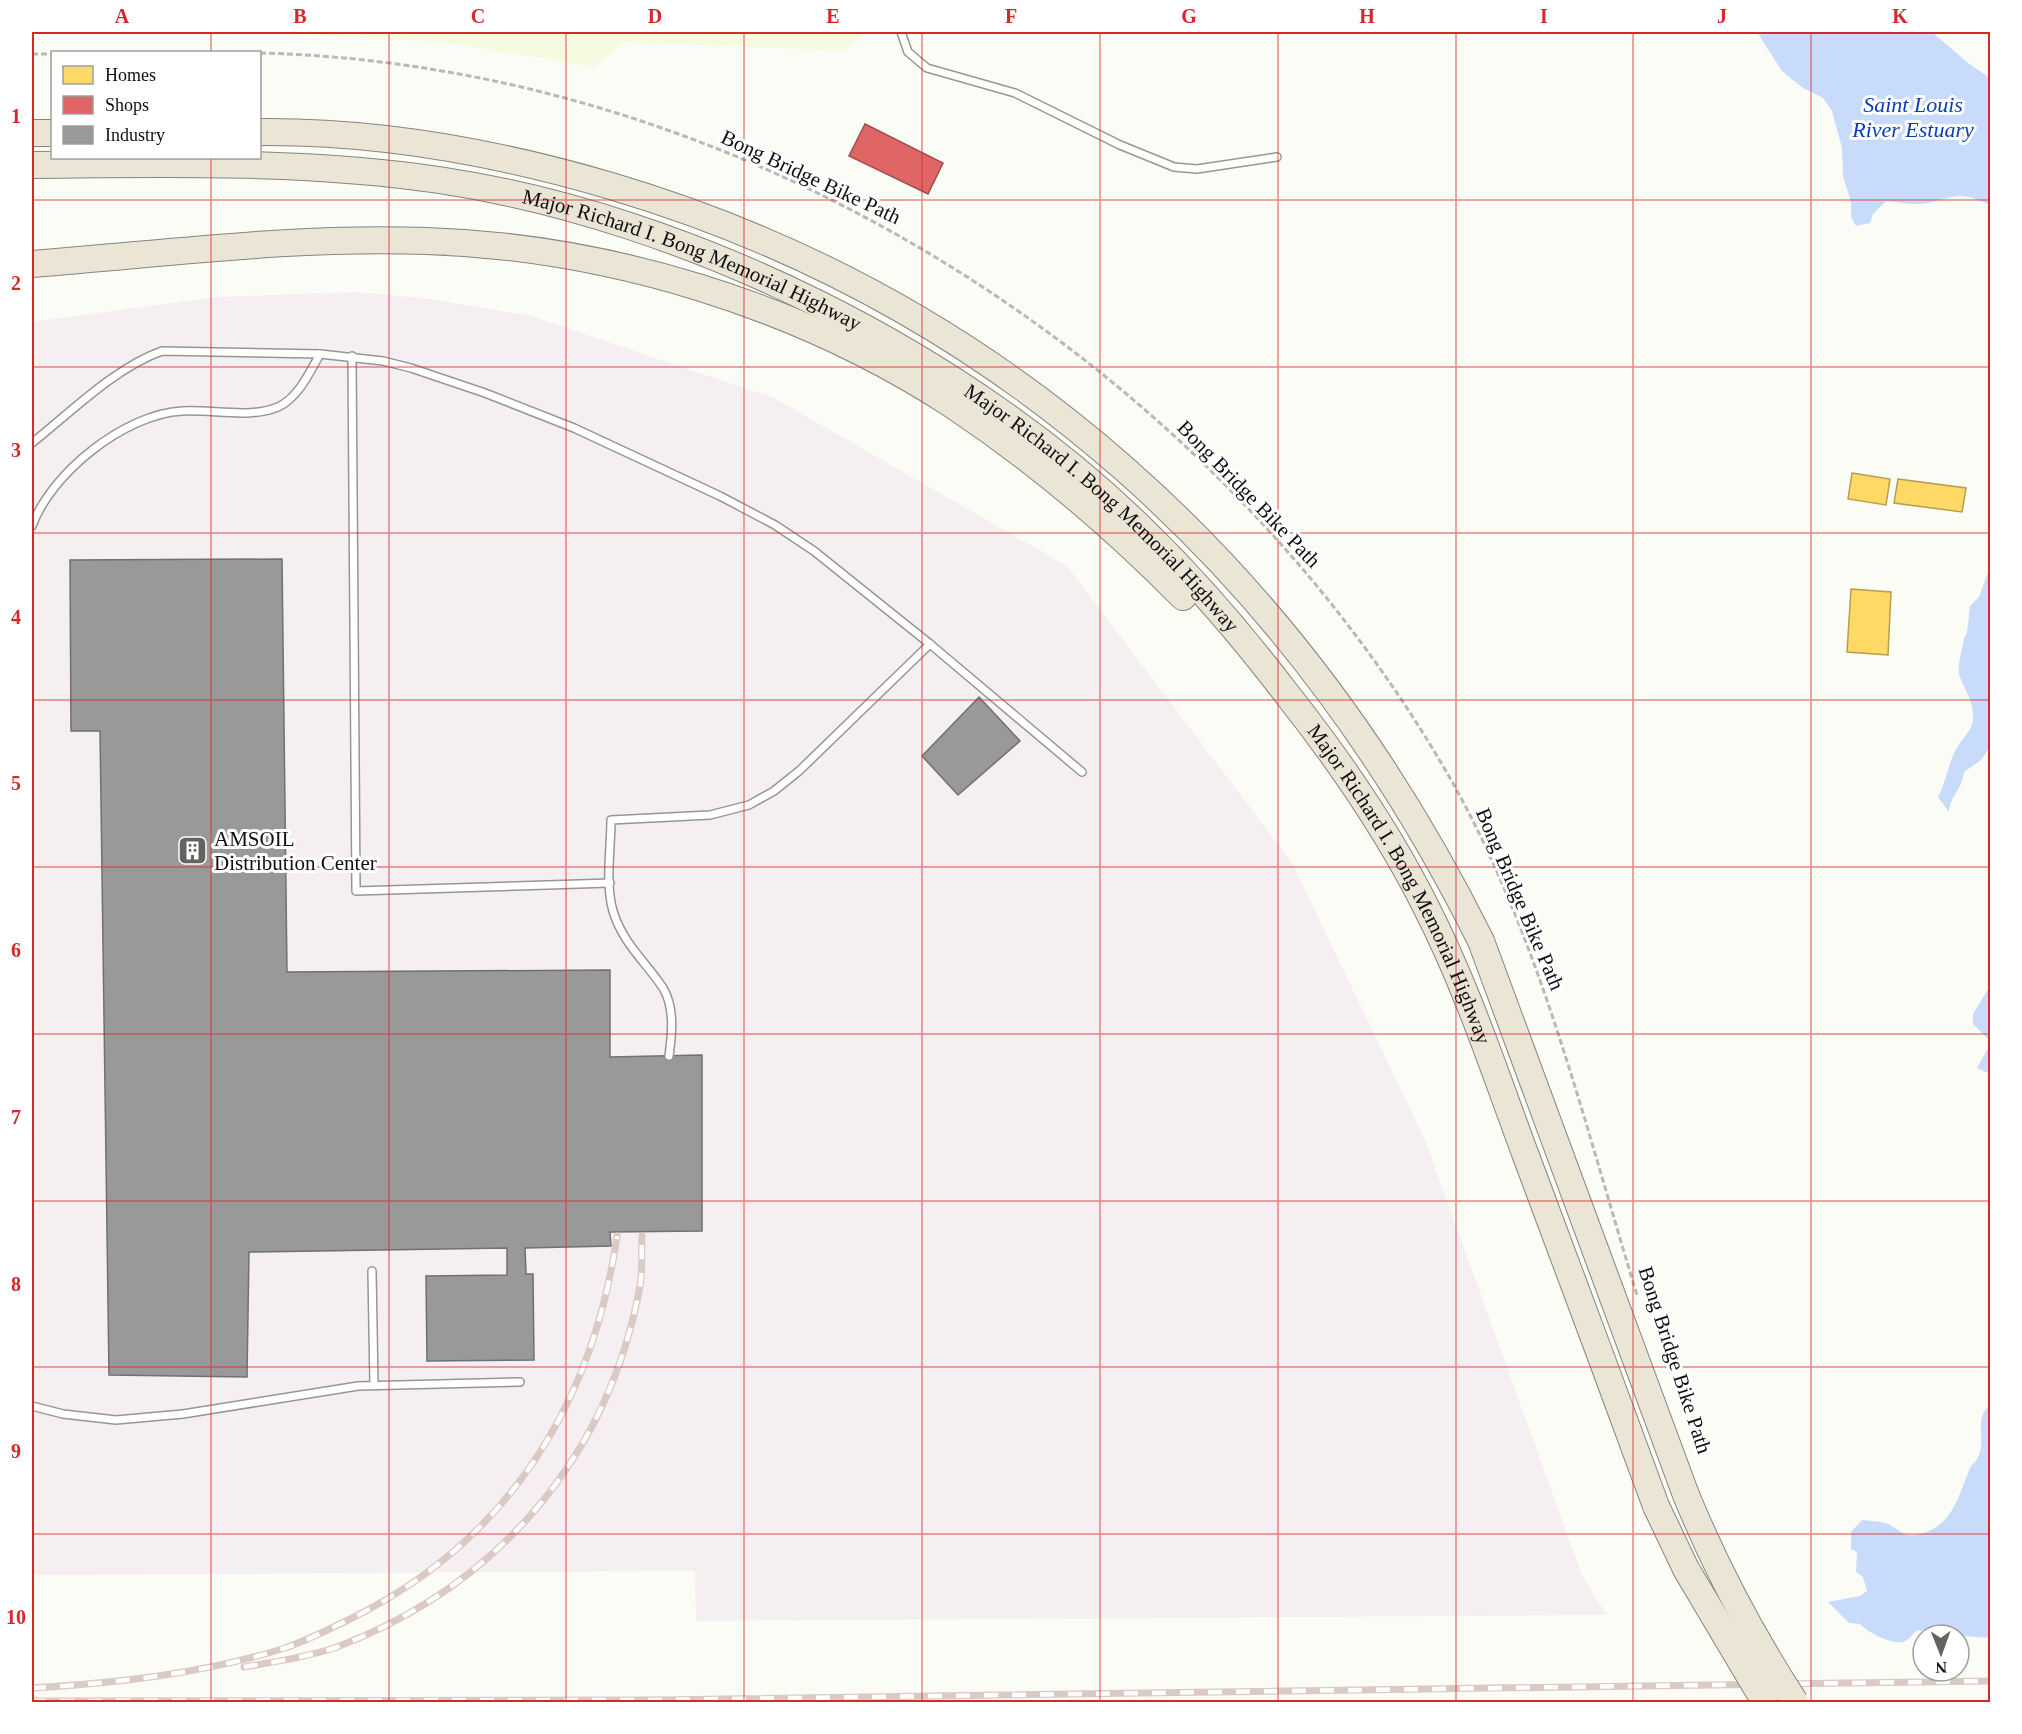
<svg xmlns="http://www.w3.org/2000/svg" width="2022" height="1734" viewBox="0 0 2022 1734" font-family="'Times New Roman',serif">
<style>
.industrial{fill:#f5eff1}
.farmland{fill:#f6fae1}
.water{fill:#c8dbfb}
.homes{fill:#ffd966;stroke:#b79d4c;stroke-width:1.5}
.shops{fill:#e06666;stroke:#a24c4c;stroke-width:1.5}
.industry{fill:#999;stroke:#707070;stroke-width:1.5}
.lines{fill:none;stroke-linecap:round;stroke-linejoin:round}
.lane-casing{stroke:#969694;stroke-width:10}
.highway-casing{stroke:#848481;stroke-width:28}
.path{stroke:#b9b9b8;stroke-width:3;stroke-dasharray:6 3;stroke-linecap:butt}
.lane{stroke:#fffffe;stroke-width:7}
.highway{stroke:#ebe5d6;stroke-width:26}
.rail-casing{stroke:#dbc9c3;stroke-width:7}
.rail{stroke:#fff;stroke-width:4.5;stroke-dasharray:14;stroke-linecap:butt}
.highway-bridge-casing{stroke:#848481;stroke-width:28;stroke-linecap:butt}
.highway-bridge{stroke:#ebe5d6;stroke-width:26}
.grid{fill:none;stroke:#d62828;stroke-width:1.5;stroke-opacity:0.55}
.labels{text-anchor:middle;dominant-baseline:central;stroke-width:6;stroke-linejoin:round;paint-order:stroke}
.street-label{font-size:21px;fill:#101010;stroke:#fff}
.poi-label{font-size:21px;fill:#101010;stroke:#fff;text-anchor:start}
.water-label{font-size:22px;font-style:italic;fill:#093db2;stroke:#fff}
.neatline{fill:none;stroke:#d62828;stroke-width:2}
.grid-label{font-size:20px;text-anchor:middle;font-weight:bold;fill:#d62828}
</style>
<rect width="100%" height="100%" fill="#fcfcf6"/>
<!-- industrial -->
<path class="industrial" d="M357 292 430 299 531 316 774 398 1067 566 1292 863 1425 1140 1583 1578 1607 1615 696 1621 695 1571 32 1575V322L216 297Z"/>
<!-- farmland -->
<path class="farmland" d="M253 32H868L845 51 625 42 594 67 441 42Z"/>
<!-- water -->
<g class="water">
<path d="M1757 32H1932L1968 63 1990 78V205C1960 192 1960 195 1928 203 1916 206 1898 202 1886 201L1873 214 1870 223 1856 226 1851 217V202L1843 176 1842 148 1832 111 1823 98 1803 88 1782 71Z"/>
<path d="M1990 567V747L1981 760 1964 772C1962 790 1950 796 1949 812L1938 797C1947 780 1948 762 1958 746 1964 736 1973 730 1973 718 1974 701 1964 690 1959 674 1957 665 1963 648 1964 638L1967 633 1970 606 1979 597Z"/>
<path d="M1990 986V1074L1977 1068 1988 1048V1039L1973 1024V1014Z"/>
<path d="M1990 1405V1638L1938 1634 1917 1630C1913 1634 1909 1640 1903 1642 1892 1645 1867 1632 1860 1624L1849 1623 1828 1602 1860 1596 1867 1591 1863 1577 1856 1572 1857 1552 1851 1549V1532L1862 1520C1870 1521 1878 1521 1885 1523 1896 1526 1902 1537 1914 1535 1952 1530 1958 1497 1970 1468 1972 1464 1977 1461 1978 1457 1987 1439 1973 1419 1990 1405Z"/>
</g>
<!-- homes -->
<g class="homes">
<path d="M1852 473 1890 479 1886 505 1848 499Z"/>
<path d="M1898 479 1966 488 1962 512 1894 503Z"/>
<path d="M1851 589 1891 592 1888 655 1847 652Z"/>
</g>
<!-- shops -->
<path class="shops" d="M865 124 943 163 928 194 849 156Z"/>
<!-- industry -->
<g class="industry">
<path d="M282 559 287 972 610 970V1057L702 1055V1231L610 1232 611 1246 525 1248 526 1274H533L534 1360 427 1361 426 1276 507 1275V1248L249 1252 247 1377 109 1375 100 731H71L70 560Z"/>
<path d="M979 697 1020 741 958 795 922 756Z"/>
</g>
<g class="lines">
<defs>
<g id="lane">
<path d="M901 32 908 52 927 68 1015 93 1120 145 1174 167 1197 169 1277 157"/>
<path d="M352 356 356 891 610 883"/>
<path d="M32 443C71 412 116 367 162 351L320 354 383 361 411 368 485 393 574 428 720 496 775 525 814 551 930 644 1082 772"/>
<path d="M32 526C51 473 125 414 182 411 212 409 250 419 278 407 298 398 310 372 320 354"/>
<path d="M669 1056C672 1034 675 1008 663 988 646 962 623 944 613 911 605 884 611 848 611 820L710 815 749 805 774 791 799 771 930 644"/>
<path d="M372 1271 374 1385"/>
<path d="M32 1406 63 1414 116 1420 183 1414 358 1386 520 1382"/>
</g>
<g id="highway">
<path d="M260 132C379 131 496 152 611 186 1006 303 1299 575 1481 941L1686 1495"/>
<path d="M32 133H52"/>
<path id="s1" d="M32 165C167 164 305 160 439 180 688 217 970 357 1148 535 1198 584 1244 638 1286 693 1339 760 1388 831 1426 907 1467 987 1495 1073 1526 1156 1570 1273 1613 1389 1656 1506"/>
<path d="M32 264C163 254 296 236 427 241 609 247 798 305 951 404 1035 460 1112 525 1183 597"/>
</g>
</defs>
<!-- lane casing -->
<use href="#lane" class="lane-casing"/>
<!-- highway casing -->
<use href="#highway" class="highway-casing"/>
<!-- path -->
<g class="path">
<path d="M260 53C738 65 1202 356 1443 766 1537 925 1583 1119 1637 1295"/>
<path d="M32 54H52"/>
</g>
<!-- lane -->
<use href="#lane" class="lane"/>
<!-- highway -->
<use href="#highway" class="highway"/>
<defs>
<g id="rail">
<path d="M244 1667C274 1662 307 1657 337 1647 498 1586 609 1456 640 1286 643 1270 641 1253 642 1236"/>
<path d="M32 1688C116 1683 201 1674 282 1649 306 1641 330 1629 352 1618 508 1541 593 1404 617 1236"/>
<path d="M32 1701 655 1700 1990 1681"/>
</g>
</defs>
<!-- rail casing -->
<use href="#rail" class="rail-casing"/>
<!-- rail -->
<use href="#rail" class="rail"/>
<defs>
<g id="highway-bridge">
<path d="M1686 1495C1716 1568 1752 1636 1795 1702"/>
<path d="M1656 1506 1686 1569 1765 1702"/>
</g>
</defs>
<!-- highway-bridge casing -->
<use href="#highway-bridge" class="highway-bridge-casing"/>
<!-- highway-bridge -->
<use href="#highway-bridge" class="highway-bridge"/>
</g>
<!-- grid -->
<path class="grid" d="M211 32V52M389 32V1702M566 32V1702M744 32V1702M922 32V1702M1100 32V1702M1278 32V1702M1456 32V1702M1633 32V1702M1811 32V1702M211 158V1702M32 200H1990M32 367H1990M32 533H1990M32 700H1990M32 867H1990M32 1034H1990M32 1201H1990M32 1367H1990M32 1534H1990"/>
<!-- icons -->
<defs>
<symbol id="building-square" viewBox="-11 -11 22 22"><rect x="-9" y="-9" width="18" height="18" rx="4" fill="#636360" stroke="#fff"/><path d="M-4-6H4V6H1V3H-1V6H-4ZM-2.5-4.3h1.7v1.8h-1.7ZM.8-4.3h1.7v1.8H.8ZM-2.5-1h1.7V.8h-1.7ZM.8-1h1.7V.8H.8Z" fill="#fff"/></symbol>
</defs>
<g fill-rule="evenodd">
<use href="#building-square" x="176" y="834" width="33" height="33"/>
</g>
<g class="labels">
<!-- street labels -->
<g class="street-label">
<text transform="translate(811 177) rotate(25)">Bong Bridge Bike Path</text>
<text stroke="none"><textPath href="#s1" startOffset="674">Major Richard I. Bong Memorial Highway</textPath></text>
<text transform="translate(1249 494) rotate(46)">Bong Bridge Bike Path</text>
<text stroke="none"><textPath href="#s1" startOffset="1160">Major Richard I. Bong Memorial Highway</textPath></text>
<text stroke="none"><textPath href="#s1" startOffset="1646">Major Richard I. Bong Memorial Highway</textPath></text>
<text transform="translate(1520 899) rotate(67)">Bong Bridge Bike Path</text>
<text transform="translate(1675 1360) rotate(72)">Bong Bridge Bike Path</text>
</g>
<!-- poi labels -->
<g class="poi-label">
<text x="214" y="839">AMSOIL<tspan x="214" dy="24">Distribution Center</tspan></text>
</g>
<!-- water labels -->
<g class="water-label">
<text x="1913" y="104">Saint Louis<tspan x="1913" dy="25">River Estuary</tspan></text>
</g>
</g>
<!-- border -->
<rect width="2022" height="1734" fill="none" stroke="#ffffff" stroke-width="66"/>
<!-- legend -->
<rect x="51" y="51" width="210" height="108" fill="#ffffff" stroke="#9f9f9f" stroke-width="1.5"/>
<rect x="63" y="66" width="30" height="18" fill="#ffd966" stroke="#9f9f9f" stroke-width="1.5"/>
<text x="105" y="81" font-size="18" fill="#101010">Homes</text>
<rect x="63" y="96" width="30" height="18" fill="#e06666" stroke="#9f9f9f" stroke-width="1.5"/>
<text x="105" y="111" font-size="18" fill="#101010">Shops</text>
<rect x="63" y="126" width="30" height="18" fill="#999999" stroke="#9f9f9f" stroke-width="1.5"/>
<text x="105" y="141" font-size="18" fill="#101010">Industry</text>
<!-- north arrow -->
<g transform="translate(1941 1653) rotate(179)"><circle r="28" fill="#ffffff" stroke="#9f9f9f" stroke-width="1.5"/>
<path d="M0-4.5L10 22L0 15L-10 22Z" fill="#636360"/>
<text y="-9" font-size="16" font-weight="bold" text-anchor="middle" fill="#101010">N</text>
</g>
<rect x="33" y="33" width="1956" height="1668" class="neatline"/>
<g class="grid-label">
<text x="122" y="23">A</text>
<text x="300" y="23">B</text>
<text x="478" y="23">C</text>
<text x="655" y="23">D</text>
<text x="833" y="23">E</text>
<text x="1011" y="23">F</text>
<text x="1189" y="23">G</text>
<text x="1367" y="23">H</text>
<text x="1544" y="23">I</text>
<text x="1722" y="23">J</text>
<text x="1900" y="23">K</text>
<text x="16" y="123">1</text>
<text x="16" y="290">2</text>
<text x="16" y="457">3</text>
<text x="16" y="624">4</text>
<text x="16" y="790">5</text>
<text x="16" y="957">6</text>
<text x="16" y="1124">7</text>
<text x="16" y="1291">8</text>
<text x="16" y="1458">9</text>
<text x="16" y="1624">10</text>
</g>
</svg>
